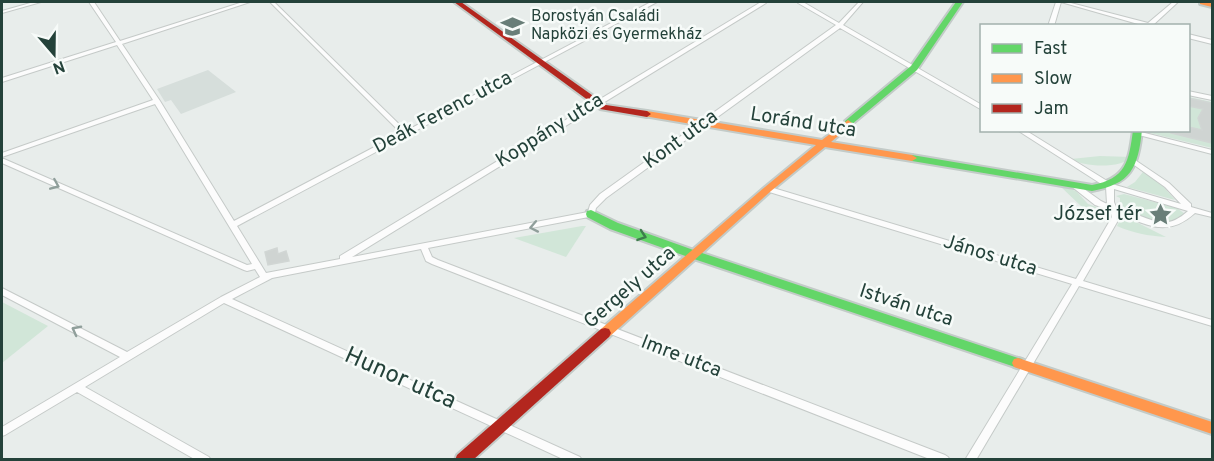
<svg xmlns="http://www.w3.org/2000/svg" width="1214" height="461" viewBox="0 0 1214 461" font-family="Overpass,sans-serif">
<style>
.built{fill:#d6dedb}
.green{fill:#d1e6d8}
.building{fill:#cfd4d2;stroke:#d1d6d4;stroke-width:1.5}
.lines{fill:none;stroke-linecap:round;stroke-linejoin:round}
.street-casing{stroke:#c5cac8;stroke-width:2}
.fast-casing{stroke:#c3cbc8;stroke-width:4}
.slow-casing{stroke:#c3cbc8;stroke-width:4}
.jam-casing{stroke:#c3cbc8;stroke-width:4}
.street{fill:#fcfcfc;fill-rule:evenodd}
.fast{fill:#63d668;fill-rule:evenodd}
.slow{fill:#ff974d;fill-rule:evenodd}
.jam{fill:#b3261e;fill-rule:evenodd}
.oneway{stroke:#909f9b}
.oneway2{stroke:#3d7d4c}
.labels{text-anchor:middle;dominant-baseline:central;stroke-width:5;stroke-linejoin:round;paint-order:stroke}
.far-poi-label{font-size:16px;fill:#24423a;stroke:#f7fbf9;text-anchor:start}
.street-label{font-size:20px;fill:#24423a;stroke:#f7fbf9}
.poi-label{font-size:20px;fill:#24423a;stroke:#f7fbf9;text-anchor:end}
.near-street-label{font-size:24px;fill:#24423a;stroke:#f7fbf9}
</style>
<rect width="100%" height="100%" fill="#e8edeb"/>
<!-- built -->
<path class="built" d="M208 70 236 92 181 114 171 100 165 102 157 89Z"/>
<!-- green -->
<g class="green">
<path d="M1189 97 1212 102V148L1146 132 1188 130Z"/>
<path d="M1100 156 1132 157C1121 169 1083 167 1071 159Z"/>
<path d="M1143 172 1162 185 1175 200 1127 187 1135 182Z"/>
<path d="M1060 186 1076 191 1088 204 1108 211V222L1081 206Z"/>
<path d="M1124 194 1177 208 1185 214C1163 232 1141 217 1117 208L1116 205 1120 206V198L1116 196Z"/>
<path d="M1121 218 1134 221 1166 237C1148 236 1133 233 1117 226Z"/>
<path d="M582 226H586L566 257 514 238Z"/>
<path d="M2 302 48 326 2 363Z"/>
</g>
<!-- building -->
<g class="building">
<path d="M1188 98 1212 103V143L1171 133 1172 130H1188V127L1202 130 1198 118 1203 109 1188 106Z"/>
<path d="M277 248 278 254 286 251 289 261 268 265 265 252Z"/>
</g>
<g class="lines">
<defs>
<g id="street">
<path d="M34 2H41L2 13V11Z"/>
<path d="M89 2H94L120 41 243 2H250L122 44 160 101 234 221 401 133 270 2H274L406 131 651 2H657L237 226 266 273 340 259V256L761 2H766V3L352 257 588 212 590 205 600 194 836 25 798 3V2H803L839 23 859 2H863L843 25 982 105V110L840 28 606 198 596 208 594 216 428 248 432 257 438 260 945 455 948 457 950 460H932L432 264 426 261 421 249 272 278 232 299 580 457 582 460H565L224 303 85 387 209 457 211 460H196L77 392 5 435 2 436V427L120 357 2 295V288L127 352 221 297 260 277 255 269 247 271 244 270 2 163V159H4L247 265 252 264 155 104 2 157V153L153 100 117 45 2 82V78L116 42Z"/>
<path d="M1056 2H1067L1148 23 1173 2H1178L1152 26H1145L1061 2 1054 26H1048Z"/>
<path d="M1188 34 1212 40V44L1188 38Z"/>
<path d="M1188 91 1212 96V100L1188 95Z"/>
<path d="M1017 130H1025L1112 184 1181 204 1165 187 1130 162 1131 160H1135L1169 183 1191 204V207L1212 213V217L1195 213C1167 238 1149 225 1118 214L1120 217 1083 281 1212 320V326L1079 286 976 460H965L1072 284 766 191 764 189 766 187H770L1076 279 1112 217 1110 210 1095 205 1071 186 1075 184H1077L1101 201 1107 204 1106 187ZM1114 189 1188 211C1172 225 1163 225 1143 217 1134 214 1125 210 1116 207L1114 202Z"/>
<path d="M1137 131 1212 150V154L1135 134 1134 133 1135 132Z"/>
</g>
<g id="fast">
<path d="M956 2H963L917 70 851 125H845V121L911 66Z"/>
<path d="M1133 130H1142C1138 168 1131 184 1092 191L912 161 907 158 912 155 1092 185C1126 179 1129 161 1133 130Z"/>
<path d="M591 210 618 223 699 252 1018 358 1022 359 1024 363 1022 367 1018 368 691 258 610 229 587 217 586 214 587 211Z"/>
</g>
<g id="slow">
<path d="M1200 2 1212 3V7L1200 4Z"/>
<path d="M647 111 822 140 848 120 852 123 851 125 831 142 912 155 917 158 912 161 825 147 771 191 609 337 605 338 601 337 599 333 601 329 765 187 816 145 644 116 643 114Z"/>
<path d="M1018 358 1212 422V434L1014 367 1012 363 1014 359Z"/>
</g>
<g id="jam">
<path d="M454 2H461L606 105 647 111 651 114 647 117 600 109Z"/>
<path d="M605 328 609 329 611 333 609 337 473 460H455L457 455 601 329Z"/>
</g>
</defs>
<!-- street casing -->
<use href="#street" class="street-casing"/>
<!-- fast casing -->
<use href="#fast" class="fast-casing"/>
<!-- slow casing -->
<use href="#slow" class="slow-casing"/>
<!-- jam casing -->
<use href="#jam" class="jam-casing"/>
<!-- street -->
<use href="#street" class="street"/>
<!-- fast -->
<use href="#fast" class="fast"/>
<!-- slow -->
<use href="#slow" class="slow"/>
<!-- jam -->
<use href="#jam" class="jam"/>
</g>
<!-- one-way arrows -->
<defs><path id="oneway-chevron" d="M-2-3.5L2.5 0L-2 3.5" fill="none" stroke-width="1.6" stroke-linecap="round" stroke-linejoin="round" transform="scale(1.5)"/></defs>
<g class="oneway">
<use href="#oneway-chevron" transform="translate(55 185) rotate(23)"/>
<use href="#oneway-chevron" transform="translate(534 227) rotate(169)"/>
<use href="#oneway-chevron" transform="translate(76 330) rotate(-152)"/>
</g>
<use class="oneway2" href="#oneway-chevron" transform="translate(642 236) rotate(19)"/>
<!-- icons -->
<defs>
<symbol id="school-bare" viewBox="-9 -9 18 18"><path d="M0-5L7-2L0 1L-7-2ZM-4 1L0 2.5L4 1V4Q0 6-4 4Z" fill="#697e78" stroke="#f7fbf9" stroke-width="2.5" paint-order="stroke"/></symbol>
<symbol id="sight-bare" viewBox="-9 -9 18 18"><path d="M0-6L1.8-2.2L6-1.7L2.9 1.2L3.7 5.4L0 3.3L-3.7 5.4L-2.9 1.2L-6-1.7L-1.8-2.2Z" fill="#697e78" stroke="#f7fbf9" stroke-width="2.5" paint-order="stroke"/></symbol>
</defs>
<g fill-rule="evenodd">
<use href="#school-bare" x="496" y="10" width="33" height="33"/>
<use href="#sight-bare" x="1144" y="198" width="33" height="33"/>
</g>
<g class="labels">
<!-- far-poi labels -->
<g class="far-poi-label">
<text x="531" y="17">Borostyán Családi<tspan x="531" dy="18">Napközi és Gyermekház</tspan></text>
</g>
<!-- street labels -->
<g class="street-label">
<text transform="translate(443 113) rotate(-28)">Deák Ferenc utca</text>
<text transform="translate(803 123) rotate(9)">Loránd utca</text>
<text transform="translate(550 131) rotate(-32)">Koppány utca</text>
<text transform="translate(681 140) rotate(-36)">Kont utca</text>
<text transform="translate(990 256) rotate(17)">János utca</text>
<text transform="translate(630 288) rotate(-41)">Gergely utca</text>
<text transform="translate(906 306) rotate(18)">István utca</text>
<text transform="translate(681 357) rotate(21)">Imre utca</text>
</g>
<!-- poi labels -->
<g class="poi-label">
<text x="1142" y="215">József tér</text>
</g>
<!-- near-street labels -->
<g class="near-street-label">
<text transform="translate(400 379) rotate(24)">Hunor utca</text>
</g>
</g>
<!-- border -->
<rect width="1214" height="461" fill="none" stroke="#24423a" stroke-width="6"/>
<!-- legend -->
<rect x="980" y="24" width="210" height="108" fill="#f7fbf9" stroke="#a3b1ad" stroke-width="1.5"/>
<rect x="992" y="44" width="30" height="9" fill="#63d668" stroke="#a3b1ad" stroke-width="1.5"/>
<text x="1034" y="54" font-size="18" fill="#24423a">Fast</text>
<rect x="992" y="74" width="30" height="9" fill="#ff974d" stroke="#a3b1ad" stroke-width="1.5"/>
<text x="1034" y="84" font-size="18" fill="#24423a">Slow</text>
<rect x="992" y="104" width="30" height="9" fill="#b3261e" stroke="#a3b1ad" stroke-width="1.5"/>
<text x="1034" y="114" font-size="18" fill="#24423a">Jam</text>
<!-- north arrow -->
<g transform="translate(54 54) rotate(160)" stroke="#f7fbf9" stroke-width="4.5" paint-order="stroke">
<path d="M0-4.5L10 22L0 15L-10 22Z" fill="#24423a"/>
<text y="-9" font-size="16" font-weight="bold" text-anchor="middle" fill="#24423a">N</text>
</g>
</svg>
